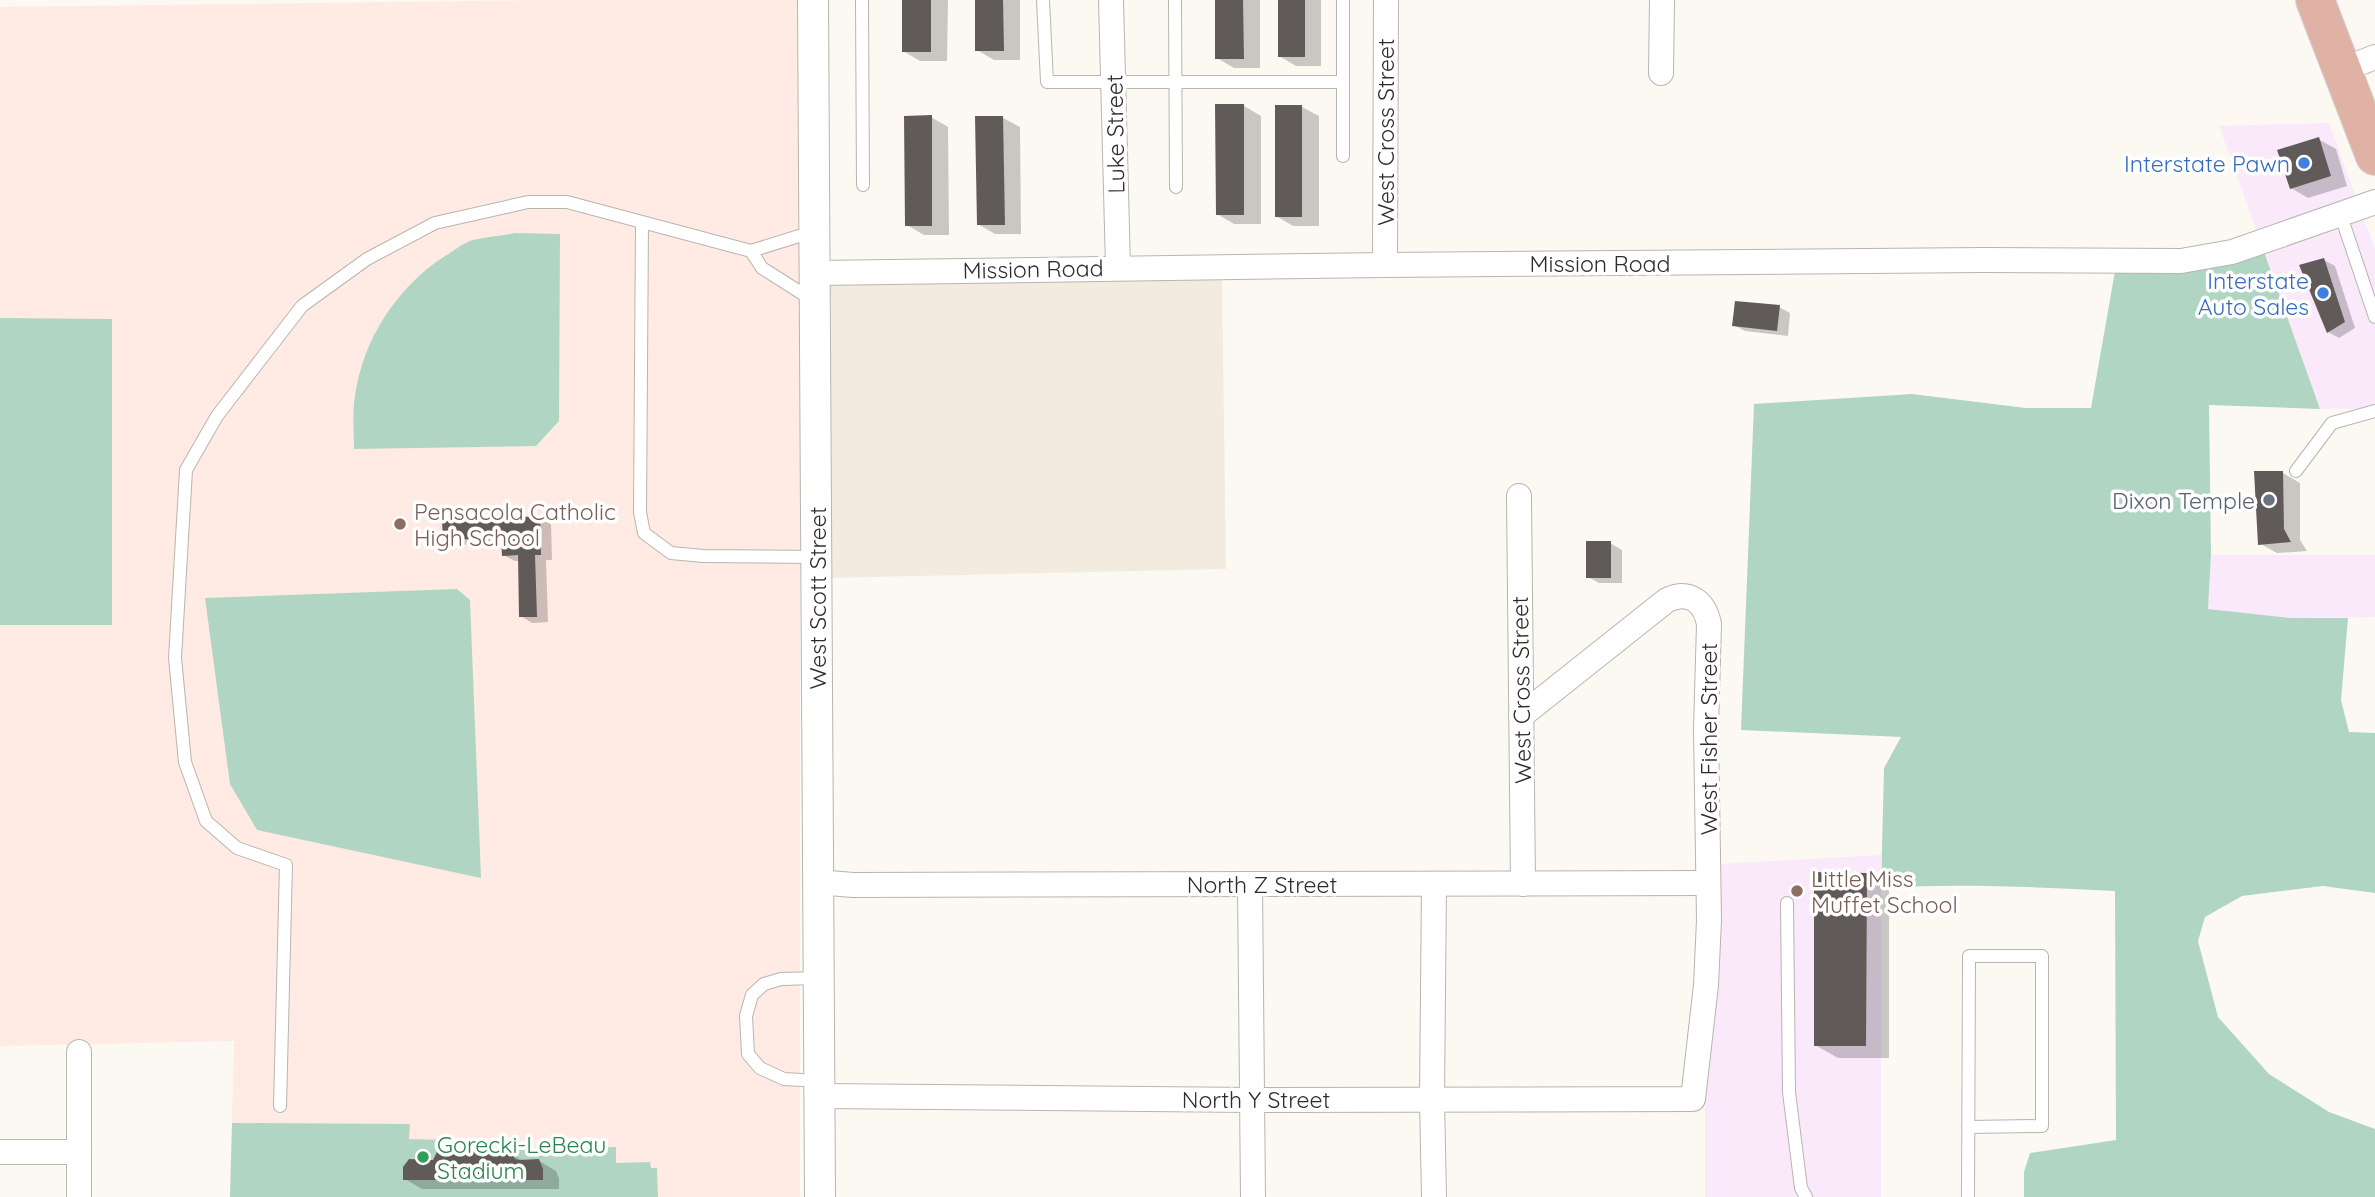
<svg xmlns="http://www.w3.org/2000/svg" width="2375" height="1197" viewBox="0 0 2375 1197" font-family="Quicksand,sans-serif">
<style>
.commercial{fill:#f9e9fb}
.built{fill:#f3ebe0}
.education{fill:#ffeae4}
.green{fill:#b1d5c3}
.shadow{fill:#0003}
.building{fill:#605b58}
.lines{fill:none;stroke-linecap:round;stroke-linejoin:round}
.service-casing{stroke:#b8b5b0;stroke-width:14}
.minor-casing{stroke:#b8b5b0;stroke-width:26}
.tertiary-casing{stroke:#b8b5b0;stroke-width:32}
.primary-casing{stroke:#d5d5d5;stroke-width:40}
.service{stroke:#fff;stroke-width:12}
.minor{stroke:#fff;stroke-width:24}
.tertiary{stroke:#fff;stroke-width:30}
.primary{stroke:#e0b2a6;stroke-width:38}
.shop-dot{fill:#3f7fe0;stroke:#fff;stroke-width:2.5}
.worship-dot{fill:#6b7280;stroke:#fff;stroke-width:2.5}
.education-dot{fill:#8d6e63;stroke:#fff;stroke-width:2.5}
.leisure-dot{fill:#2e9e5b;stroke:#fff;stroke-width:2.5}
.labels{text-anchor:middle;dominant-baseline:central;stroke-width:7;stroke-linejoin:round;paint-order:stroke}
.street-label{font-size:23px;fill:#2f2d2c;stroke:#fff}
.shop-label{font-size:23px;fill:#366cbe;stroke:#fff;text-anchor:end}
.worship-label{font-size:23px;fill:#5b616d;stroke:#fff;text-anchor:end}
.education-label{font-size:23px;fill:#785e54;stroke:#fff;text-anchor:start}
.leisure-label{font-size:23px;fill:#27864d;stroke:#fff;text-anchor:start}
</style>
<rect width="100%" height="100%" fill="#fcf9f3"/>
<!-- commercial -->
<g class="commercial">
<path d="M2329 123 2356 197 2257 232 2219 126Z"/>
<path d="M2363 216 2375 249V409H2320L2264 252Z"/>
<path d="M2211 555H2375V617L2291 618 2208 609Z"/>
<path d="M1881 855V1197H1705V1097L1719 864Z"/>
</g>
<!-- built -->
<path class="built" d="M1222 276 1226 569 828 578V283Z"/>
<!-- education -->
<path class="education" d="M544 0H800V1197H230L234 1041 0 1046V7Z"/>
<!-- green -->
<g class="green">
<path d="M515 233 560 234 559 421 536 446 354 449C354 432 352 413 355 396 363 339 397 287 445 256 454 251 463 243 473 240 486 237 501 236 515 233Z"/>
<path d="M2264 252 2320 409 2209 405 2211 555 2208 609 2291 618H2348L2341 700 2349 732 2375 733V893L2323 886 2242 896 2205 917 2198 941 2218 1017 2269 1074 2329 1112 2375 1129V1197H2024V1172L2030 1153 2116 1140 2115 891C2037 887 1959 883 1881 888L1884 768 1901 737 1741 730 1754 404 1912 394 2026 408H2091L2115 271Z"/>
<path d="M0 318 112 319V625H0Z"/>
<path d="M457 589 470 600 481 878 257 830 230 784 205 598Z"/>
<path d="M232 1123 410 1124 409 1139 448 1140V1152L616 1147V1163L650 1162 651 1168H657L658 1197H230Z"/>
</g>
<!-- shadow -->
<g class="shadow">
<path d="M904 0H948L947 61H920L903 51Z"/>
<path d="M977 0H1020V60H994L977 50Z"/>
<path d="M1216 0H1260V68H1234L1217 58Z"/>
<path d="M1279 0H1321V66H1296L1279 56Z"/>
<path d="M1244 106 1261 116V224H1234L1217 214Z"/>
<path d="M1302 107 1319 116V226H1293L1276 216Z"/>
<path d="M931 117 948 127 949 235H924L907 225Z"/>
<path d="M1003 118 1020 127 1021 234H995L978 224Z"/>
<path d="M2318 139 2336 149 2347 186 2308 198 2291 188Z"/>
<path d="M2324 260 2335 266 2355 328 2339 338 2328 332Z"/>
<path d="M1779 307 1790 313 1788 336 1745 331 1734 325Z"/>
<path d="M2283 473 2300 483V540L2307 551 2277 553 2259 543Z"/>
<path d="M540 518 551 524 552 560H546L548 622 532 623 521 616 520 561H515L503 555V543L456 545 445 539Z"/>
<path d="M1610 543 1622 550V583H1599L1588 577Z"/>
<path d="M1866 874 1889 888V1058H1838L1815 1045Z"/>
<path d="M509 1153 525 1162 539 1161 556 1171 559 1179V1189H422L405 1179 434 1162Z"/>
</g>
<!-- building -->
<g class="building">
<rect x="902" y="0" width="29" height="52"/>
<path d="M975 0H1003L1004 51H975Z"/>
<path d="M1215 0H1243L1244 59H1215Z"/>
<rect x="1278" y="0" width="27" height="57"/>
<path d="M1215 104H1244V215H1216Z"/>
<rect x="1275" y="105" width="27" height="112"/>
<path d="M932 115V226H905L904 116Z"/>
<path d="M975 116H1003L1005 225H977Z"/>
<path d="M2319 137 2331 176 2290 189 2277 150Z"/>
<path d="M2324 258 2345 322 2327 333 2299 265Z"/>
<path d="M1735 301 1780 305 1777 331 1732 326Z"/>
<path d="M2254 471H2283L2284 529 2291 542 2258 545Z"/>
<path d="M540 516 541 555H535L537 617H519L518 555 502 556 501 538 443 540 442 521Z"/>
<rect x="1586" y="541" width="25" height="37"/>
<path d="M1814 872 1867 873 1866 1046H1814Z"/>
<path d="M510 1151 515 1159 519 1160 539 1159 543 1169V1180H403V1167L409 1159 433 1160 437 1152Z"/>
</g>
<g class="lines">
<defs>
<g id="service">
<path d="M862 0 863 185"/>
<path d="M1043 0 1047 82H1343V0"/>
<path d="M1175 0 1176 187"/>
<path d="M1343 82V156"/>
<path d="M2340 213 2375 317"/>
<path d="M642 223 640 512 644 533 671 553 703 556 816 557"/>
<path d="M814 301 762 268 751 251 815 231"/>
<path d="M2296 471 2332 423 2375 411"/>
<path d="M1787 903 1789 1092 1801 1188 1806 1197"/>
<path d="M818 978 781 979 764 984 752 995 746 1016 748 1054 760 1068 784 1079 819 1081"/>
<path d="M280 1106 286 865 237 848 206 821 185 762 175 658 186 470 217 416 302 306 367 259 435 223 528 202H567L751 251"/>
<path d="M1968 1127 2042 1126V956H1969L1968 1197"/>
</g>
<g id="minor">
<path d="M1111 0 1118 267"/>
<path d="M2342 70 2375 57"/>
<path d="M1661 73 1662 0"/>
<path d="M1385 265 1386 0"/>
<path d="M816 273 1385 265 1984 260 2181 261 2232 252 2375 202"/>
<path d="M1519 496 1523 884"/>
<path d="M817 882 853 885 1708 883"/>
<path d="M1250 884 1253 1197"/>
<path d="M79 1052V1197"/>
<path d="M819 1096 1252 1100 1693 1099 1706 985 1709 920 1706 729 1709 624C1705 603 1690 589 1667 600L1521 716"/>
<path d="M0 1152H79"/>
<path d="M1434 1197 1432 1099 1434 884"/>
</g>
<path id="tertiary" d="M813 0 820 1197"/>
<path id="primary" d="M2315 0 2375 156"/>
</defs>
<!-- service casing -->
<use href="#service" class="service-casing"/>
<!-- minor casing -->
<use href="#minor" class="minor-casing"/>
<!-- tertiary casing -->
<use href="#tertiary" class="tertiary-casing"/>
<!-- primary casing -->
<use href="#primary" class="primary-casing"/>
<!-- service -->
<use href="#service" class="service"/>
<!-- minor -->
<use href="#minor" class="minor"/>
<!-- tertiary -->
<use href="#tertiary" class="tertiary"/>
<!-- primary -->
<use href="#primary" class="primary"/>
</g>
<!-- markers -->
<g class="shop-dot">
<circle cx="2304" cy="163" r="7"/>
<circle cx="2323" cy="293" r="7"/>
</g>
<circle class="worship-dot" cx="2269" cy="500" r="7"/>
<g class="education-dot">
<circle cx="400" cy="524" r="7"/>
<circle cx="1797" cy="891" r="7"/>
</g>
<circle class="leisure-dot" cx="423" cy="1157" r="7"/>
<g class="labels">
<!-- street labels -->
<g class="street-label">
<text transform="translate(1385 132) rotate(-90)">West Cross Street</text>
<text transform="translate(1115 134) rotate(-91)">Luke Street</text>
<text x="1600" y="263">Mission Road</text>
<text transform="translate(1033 269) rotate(-1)">Mission Road</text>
<text transform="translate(817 598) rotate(-90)">West Scott Street</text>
<text transform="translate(1521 690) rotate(-91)">West Cross Street</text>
<text transform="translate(1708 739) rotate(-90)">West Fisher Street</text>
<text x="1262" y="884">North Z Street</text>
<text x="1256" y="1099">North Y Street</text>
</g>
<!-- shop labels -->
<g class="shop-label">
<text x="2290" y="163">Interstate Pawn</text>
<text x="2309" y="280">Interstate<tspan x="2309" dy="26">Auto Sales</tspan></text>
</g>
<!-- worship labels -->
<g class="worship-label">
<text x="2255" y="500">Dixon Temple</text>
</g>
<!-- education labels -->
<g class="education-label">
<text x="414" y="511">Pensacola Catholic<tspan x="414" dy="26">High School</tspan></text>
<text x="1811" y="878">Little Miss<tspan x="1811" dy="26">Muffet School</tspan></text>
</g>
<!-- leisure labels -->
<g class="leisure-label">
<text x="437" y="1144">Gorecki-LeBeau<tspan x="437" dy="26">Stadium</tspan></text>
</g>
</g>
</svg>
